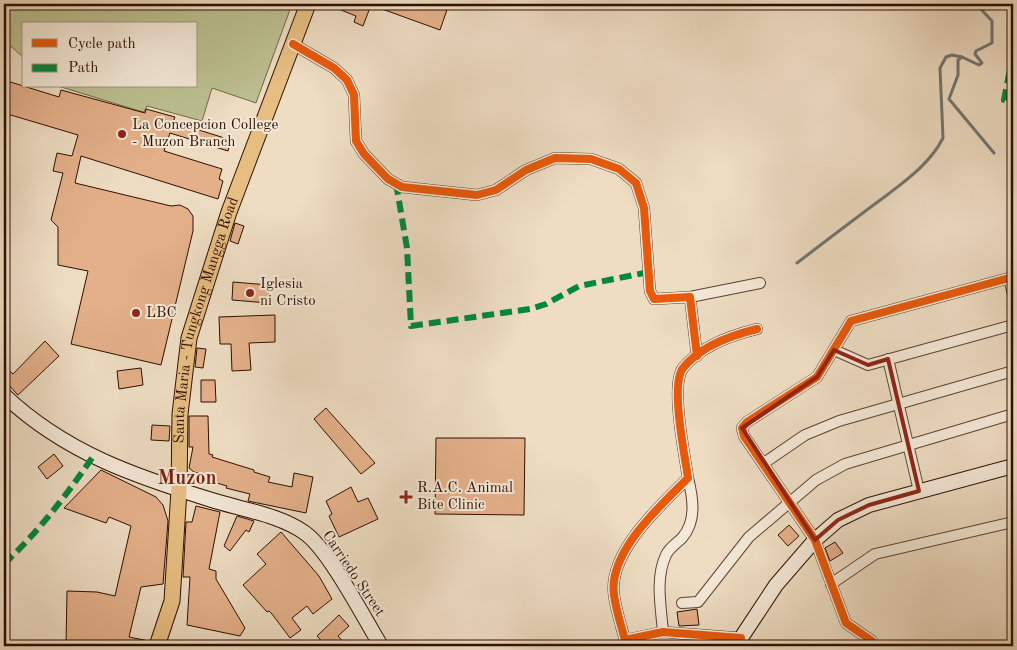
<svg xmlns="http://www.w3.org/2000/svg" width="1017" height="650" viewBox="0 0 1017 650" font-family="'Old Standard TT',serif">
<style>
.green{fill:#bcc091;stroke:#746848}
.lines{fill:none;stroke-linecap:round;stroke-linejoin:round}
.stream{stroke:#717573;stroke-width:3}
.building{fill:#e4b08a;stroke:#2d0f00}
.street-casing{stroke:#5d4231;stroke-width:12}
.secondary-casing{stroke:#2d0f00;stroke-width:16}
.primary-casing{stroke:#2d0f00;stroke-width:17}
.street{stroke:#f4e9d8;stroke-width:10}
.secondary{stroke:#f4e9d8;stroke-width:14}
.primary{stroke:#e7be82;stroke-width:15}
.quiet{stroke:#00873e;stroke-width:6;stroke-dasharray:12 6;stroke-linecap:butt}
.cycleway-casing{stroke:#f4e9d8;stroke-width:11}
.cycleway{stroke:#e8590c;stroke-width:8}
.marked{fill:none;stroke:#8f2418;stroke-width:4;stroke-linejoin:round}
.poi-dot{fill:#8f2418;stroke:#f4e9d8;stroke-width:2}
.labels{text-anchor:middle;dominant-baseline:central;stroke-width:4;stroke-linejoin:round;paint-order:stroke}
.poi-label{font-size:15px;fill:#2d0f00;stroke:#f4e9d8;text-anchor:start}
.street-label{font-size:15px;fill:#2d0f00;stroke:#f4e9d8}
.district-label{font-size:20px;font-weight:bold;fill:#7a1f14;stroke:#f4e9d8}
</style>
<rect width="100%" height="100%" fill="#eeddc3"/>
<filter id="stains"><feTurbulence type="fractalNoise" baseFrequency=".004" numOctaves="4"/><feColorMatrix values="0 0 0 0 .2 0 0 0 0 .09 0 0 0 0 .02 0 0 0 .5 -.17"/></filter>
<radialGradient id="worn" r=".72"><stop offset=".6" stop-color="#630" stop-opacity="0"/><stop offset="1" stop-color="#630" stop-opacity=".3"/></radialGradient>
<!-- green -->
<path class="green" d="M4 4H292L256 103 212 88 202 121 147 106 144 112 136 110 58 86H196V24H24V58L4 40Z"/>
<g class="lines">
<!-- stream -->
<g class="stream">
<path d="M976 4 992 21V43L976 51 975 54 982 63 979 65 962 57 958 60V75L949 99 994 153"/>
<path d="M797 263C827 240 857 217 887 195 908 179 931 162 943 138L940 68 946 57 952 55 962 57"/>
</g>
</g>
<!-- building -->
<g class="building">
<path d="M326 4H449L440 30 371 5 363 26 354 22 356 16Z"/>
<path d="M4 80 59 97 61 90 145 113 146 109 175 117 173 122 231 140 228 151 170 133 164 151 222 169 219 179 223 181 218 199 81 156 75 183 171 206 180 205 188 209 193 216V231L161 365 71 344 88 271 58 265V227L51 220 63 173 53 171 57 153 72 156 78 135 4 113Z"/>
<path d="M235 223 244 226 238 244 230 241Z"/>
<path d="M233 282 269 285 268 303 232 300Z"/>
<path d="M275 315V342L249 343 251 370 232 371 231 344H220L219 317Z"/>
<path d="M45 341 59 356 18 395 4 380V366L13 374Z"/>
<path d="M197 348 206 349 203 368 195 367Z"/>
<path d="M141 368 143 385 119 389 117 371Z"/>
<path d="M201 380H215L216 402H201Z"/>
<path d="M326 408 375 463 361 474 314 419Z"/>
<path d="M189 416H208L209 454 213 455 212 457 254 470V472L270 477 268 482 292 487 294 473 313 477 306 513 248 501 250 494 226 488 227 486 210 481 212 477 194 472 189 468 193 447H189Z"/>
<path d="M152 425 170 426 169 441 151 440Z"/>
<path d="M436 438H525L524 515 435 514Z"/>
<path d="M54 454 63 466 47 479 38 467Z"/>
<path d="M101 470 156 497 163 505 168 521 163 584 141 587 129 637 149 641 148 646H66L67 591 97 592 115 596 131 526 109 517 106 523 64 508Z"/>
<path d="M351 487 358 502 368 498 378 519 339 537 329 516 332 514 326 501Z"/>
<path d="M196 506 220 512 209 569 216 571V579L245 628 240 636 187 625 190 577H183L186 522H192Z"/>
<path d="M237 516 254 521 249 532 246 530 230 551 224 546Z"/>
<path d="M789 525 799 536 788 546 778 535Z"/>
<path d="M281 532 319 576 332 599 313 614 307 606 292 618 301 630 290 638 272 614 269 611 267 612 243 585 266 564 257 554Z"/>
<path d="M835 542 843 553 830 561 825 548Z"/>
<path d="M697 609 699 625 679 626 677 612Z"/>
<path d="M339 615 349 626 338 636 347 646H326L317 636Z"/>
</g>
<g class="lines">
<defs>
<g id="street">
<path d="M293 44 334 68 347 80 354 95 356 141 364 154 388 179 402 187 477 195 496 190 526 170 555 158 591 159 619 169 636 183 644 208 650 291 654 299 690 297 697 356"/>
<path d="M1009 278 1013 295"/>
<path d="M690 297 760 283"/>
<path d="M834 350 868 365 1013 325"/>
<path d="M888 359 919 491"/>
<path d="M764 463 805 435 839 421 1013 371"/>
<path d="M831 584 875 554 1013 522"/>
<path d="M682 603 698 602 749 537 816 480 845 464 1013 414"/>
<path d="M663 632C661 607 655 578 666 555 669 548 677 543 682 538 697 521 693 498 688 478"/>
<path d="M741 638 663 632 625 640C621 625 616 610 614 595 608 552 660 506 688 478 685 456 670 385 683 368 700 347 732 335 757 329"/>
<path d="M872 641 846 623 815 540 744 436 742 428 747 422 817 377 851 321 1013 277"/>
</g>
<g id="secondary">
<path d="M4 395C65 453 137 477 215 501 244 510 280 515 305 533 329 550 364 618 381 646"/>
<path d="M740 646 741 638 776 585 815 540 838 520 869 505 1013 466"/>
</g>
<g id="primary">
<path id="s1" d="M157 646 172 601 179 490 180 414 189 338 229 212 308 4"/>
</g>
</defs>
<!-- street casing -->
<use href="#street" class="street-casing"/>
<!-- secondary casing -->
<use href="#secondary" class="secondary-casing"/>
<!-- primary casing -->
<use href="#primary" class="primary-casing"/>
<!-- street -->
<use href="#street" class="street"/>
<!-- secondary -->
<use href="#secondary" class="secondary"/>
<!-- primary -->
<use href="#primary" class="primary"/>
<!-- quiet -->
<g class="quiet">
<path d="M1013 54 1004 100 1013 103"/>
<path d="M396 183 407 248 411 326 530 309 546 304 579 286 649 272"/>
<path d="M4 564C38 532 66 496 92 458"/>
</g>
<defs>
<g id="cycleway">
<path d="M293 44 334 68 347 80 354 95 356 141 364 154 388 179 402 187 477 195 496 190 526 170 555 158 591 159 619 169 636 183 644 208 650 291 654 299 690 297 697 356"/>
<path d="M741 638 663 632 625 640C621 625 616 610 614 595 608 552 660 506 688 478 685 456 670 385 683 368 700 347 732 335 757 329"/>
<path d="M872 641 846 623 815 540 744 436 742 428 747 422 817 377 851 321 1013 277"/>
</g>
</defs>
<!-- cycleway casing -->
<use href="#cycleway" class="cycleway-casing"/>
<!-- cycleway -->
<use href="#cycleway" class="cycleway"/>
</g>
<!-- marked area -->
<path class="marked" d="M834 350 868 365 888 359 919 491 869 505 838 520 815 540 742 428 817 377Z"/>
<!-- markers -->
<g class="poi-dot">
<circle cx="122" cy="134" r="5"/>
<circle cx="250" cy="293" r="5"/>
<circle cx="136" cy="313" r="5"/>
<path d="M403.5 489.5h5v5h5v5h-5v5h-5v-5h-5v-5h5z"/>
</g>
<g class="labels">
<!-- poi labels -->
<g class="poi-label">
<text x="132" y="125">La Concepcion College<tspan x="132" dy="17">- Muzon Branch</tspan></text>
<text x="260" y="284">Iglesia<tspan x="260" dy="17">ni Cristo</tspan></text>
<text x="146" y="313">LBC</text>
<text x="417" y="488">R.A.C. Animal<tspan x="417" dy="17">Bite Clinic</tspan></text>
</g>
<!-- street labels -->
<g class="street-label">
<text stroke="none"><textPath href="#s1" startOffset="332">Santa Maria - Tungkong Mangga Road</textPath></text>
<text transform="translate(353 574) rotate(56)">Carriedo Street</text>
</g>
<!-- district labels -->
<g class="district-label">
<text x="187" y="479">Muzon</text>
</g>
</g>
<!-- margin -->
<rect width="1017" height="650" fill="none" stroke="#eeddc3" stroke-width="20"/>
<rect x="5" y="5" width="1007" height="640" fill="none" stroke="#2d0f00" stroke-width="2.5"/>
<rect x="10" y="10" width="997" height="630" fill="none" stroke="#2d0f00"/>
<!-- legend -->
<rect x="22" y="22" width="175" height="65" fill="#f4e9d8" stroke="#a49282"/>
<rect x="32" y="39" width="25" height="8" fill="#e8590c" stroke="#a49282"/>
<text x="68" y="48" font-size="15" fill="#2d0f00">Cycle path</text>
<rect x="32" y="64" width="25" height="8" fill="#00873e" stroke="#a49282"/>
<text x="68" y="72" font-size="15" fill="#2d0f00">Path</text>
<rect width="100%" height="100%" filter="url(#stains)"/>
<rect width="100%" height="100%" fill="url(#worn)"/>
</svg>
